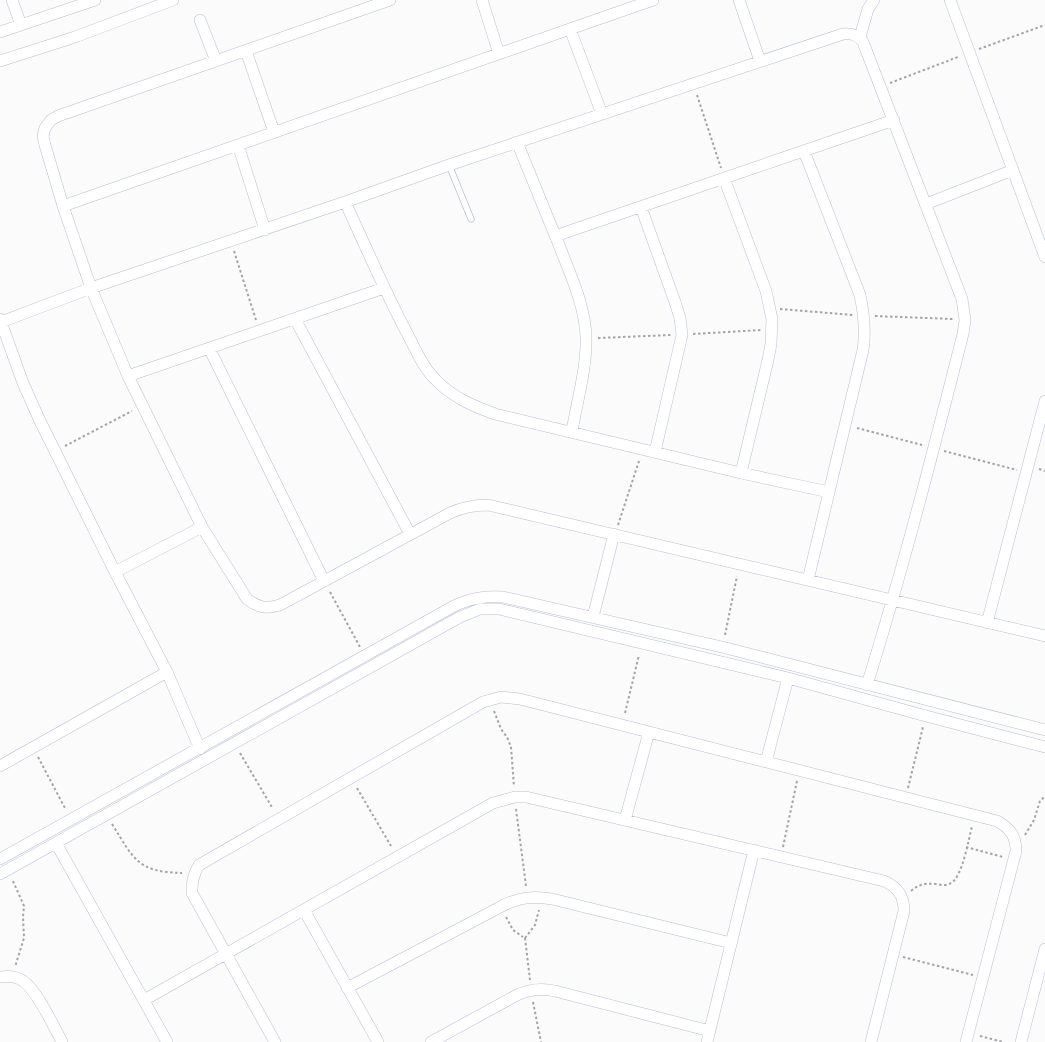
<svg xmlns="http://www.w3.org/2000/svg" width="1045" height="1042" viewBox="0 0 1045 1042" font-family="Literata,serif">
<style>
.lines{fill:none;stroke-linecap:round;stroke-linejoin:round}
.service-casing{stroke:#b8bed5;stroke-width:7}
.minor-casing{stroke:#b8bed5;stroke-width:12}
.path{stroke:#a3a4a7;stroke-width:2;stroke-dasharray:2.5 2.5;stroke-linecap:butt}
.service{stroke:#fff;stroke-width:5.5}
.minor{stroke:#fff;stroke-width:11}
</style>
<rect width="100%" height="100%" fill="#fbfbfb"/>
<g class="lines">
<defs>
<path id="service" d="M449,165l22,54"/>
<path id="minor" d="M12,0l9,25
M390,0l-332,116 -7,4 -6,8 -2,8 2,9 18,61 28,82 37,88 74,151 45,72c12,9 19,10 33,6l170,-92c13,-6 23,-8 38,-8l557,131
M482,0l17,54
M739,0l21,61
M950,0l95,257
M200,20l16,41
M570,29l32,85
M0,32l95,-32
M860,37l8,-28 6,-9
M246,51l28,81
M0,61l75,-24 98,-37
M517,142c14,34 28,69 42,103 11,29 26,60 27,92 1,31 -9,64 -14,94
M238,145l27,85
M804,151l56,144c4,19 6,36 3,55l-55,230
M724,178l42,113 6,28 -1,25 -3,16 -27,113
M345,202c21,45 40,90 63,133 8,15 15,33 28,45 16,17 37,26 59,34l246,59 88,19
M926,204l87,-34
M63,206l590,-206
M641,207l34,95 5,16 2,17 -27,117
M555,236l339,-116
M0,319l23,64 17,38 75,151 52,100 33,77
M295,319l115,215
M1,322l90,-34 254,-86 104,-37 394,-131c9,-1 15,1 20,8l99,257 3,21 -2,14c-30,118 -60,235 -96,351
M209,348l115,233
M128,376l256,-88
M115,572l87,-45
M593,617l21,-83
M987,623l58,-222
M766,762l22,-84
M0,766l167,-94
M625,820l24,-88
M56,843l111,199
M0,859l454,-253c17,-8 31,-10 49,-9l219,50 323,83
M0,874l460,-257 20,-8h19l289,69 138,38 119,31
M304,910l74,132
M0,977c8,-1 16,-1 23,4 14,9 31,46 39,61
M347,988l157,-83c17,-8 30,-9 48,-6l179,44
M144,1000l349,-197 22,-6h11l358,84c14,6 20,15 20,30l-33,131
M275,1042l-83,-149c0,-11 1,-18 7,-28l284,-163 18,-5 19,2 477,122c13,7 19,15 19,30l-50,191
M431,1042l86,-47c13,-6 24,-7 38,-4l155,40
M707,1042l47,-192
M1021,1042l24,-93"/>
</defs>
<use href="#service" class="service-casing"/>
<use href="#minor" class="minor-casing"/>
<path class="path" d="M979,49l66,-24
M890,83l68,-26
M697,95l24,73
M234,251l22,69
M780,309l73,6
M875,316l78,3
M693,334l68,-4
M598,338l73,-3
M857,428l65,17
M65,446l67,-35
M944,451l73,19
M1039,469l6,2
M618,525l21,-64
M330,592l30,55
M725,635l12,-59
M494,711l7,18 6,8 4,10 3,40
M625,713l14,-58
M240,753l33,56
M38,757l28,53
M357,788l34,58
M908,788l15,-61
M516,809l10,77
M112,824c22,35 25,48 70,49
M1025,835l9,-15 6,-19 5,-5
M783,847l14,-66
M966,847l37,10
M13,881l11,25 -1,11 1,21 -9,29
M911,891c8,-7 15,-8 25,-7 5,1 11,2 15,-1 11,-5 18,-45 21,-57
M506,917l7,13 10,7
M525,938l5,42
M525,938l10,-13 4,-15
M903,957l70,18
M533,1002l8,40
M980,1036l23,6"/>
<use href="#service" class="service"/>
<use href="#minor" class="minor"/>
</g>
</svg>
